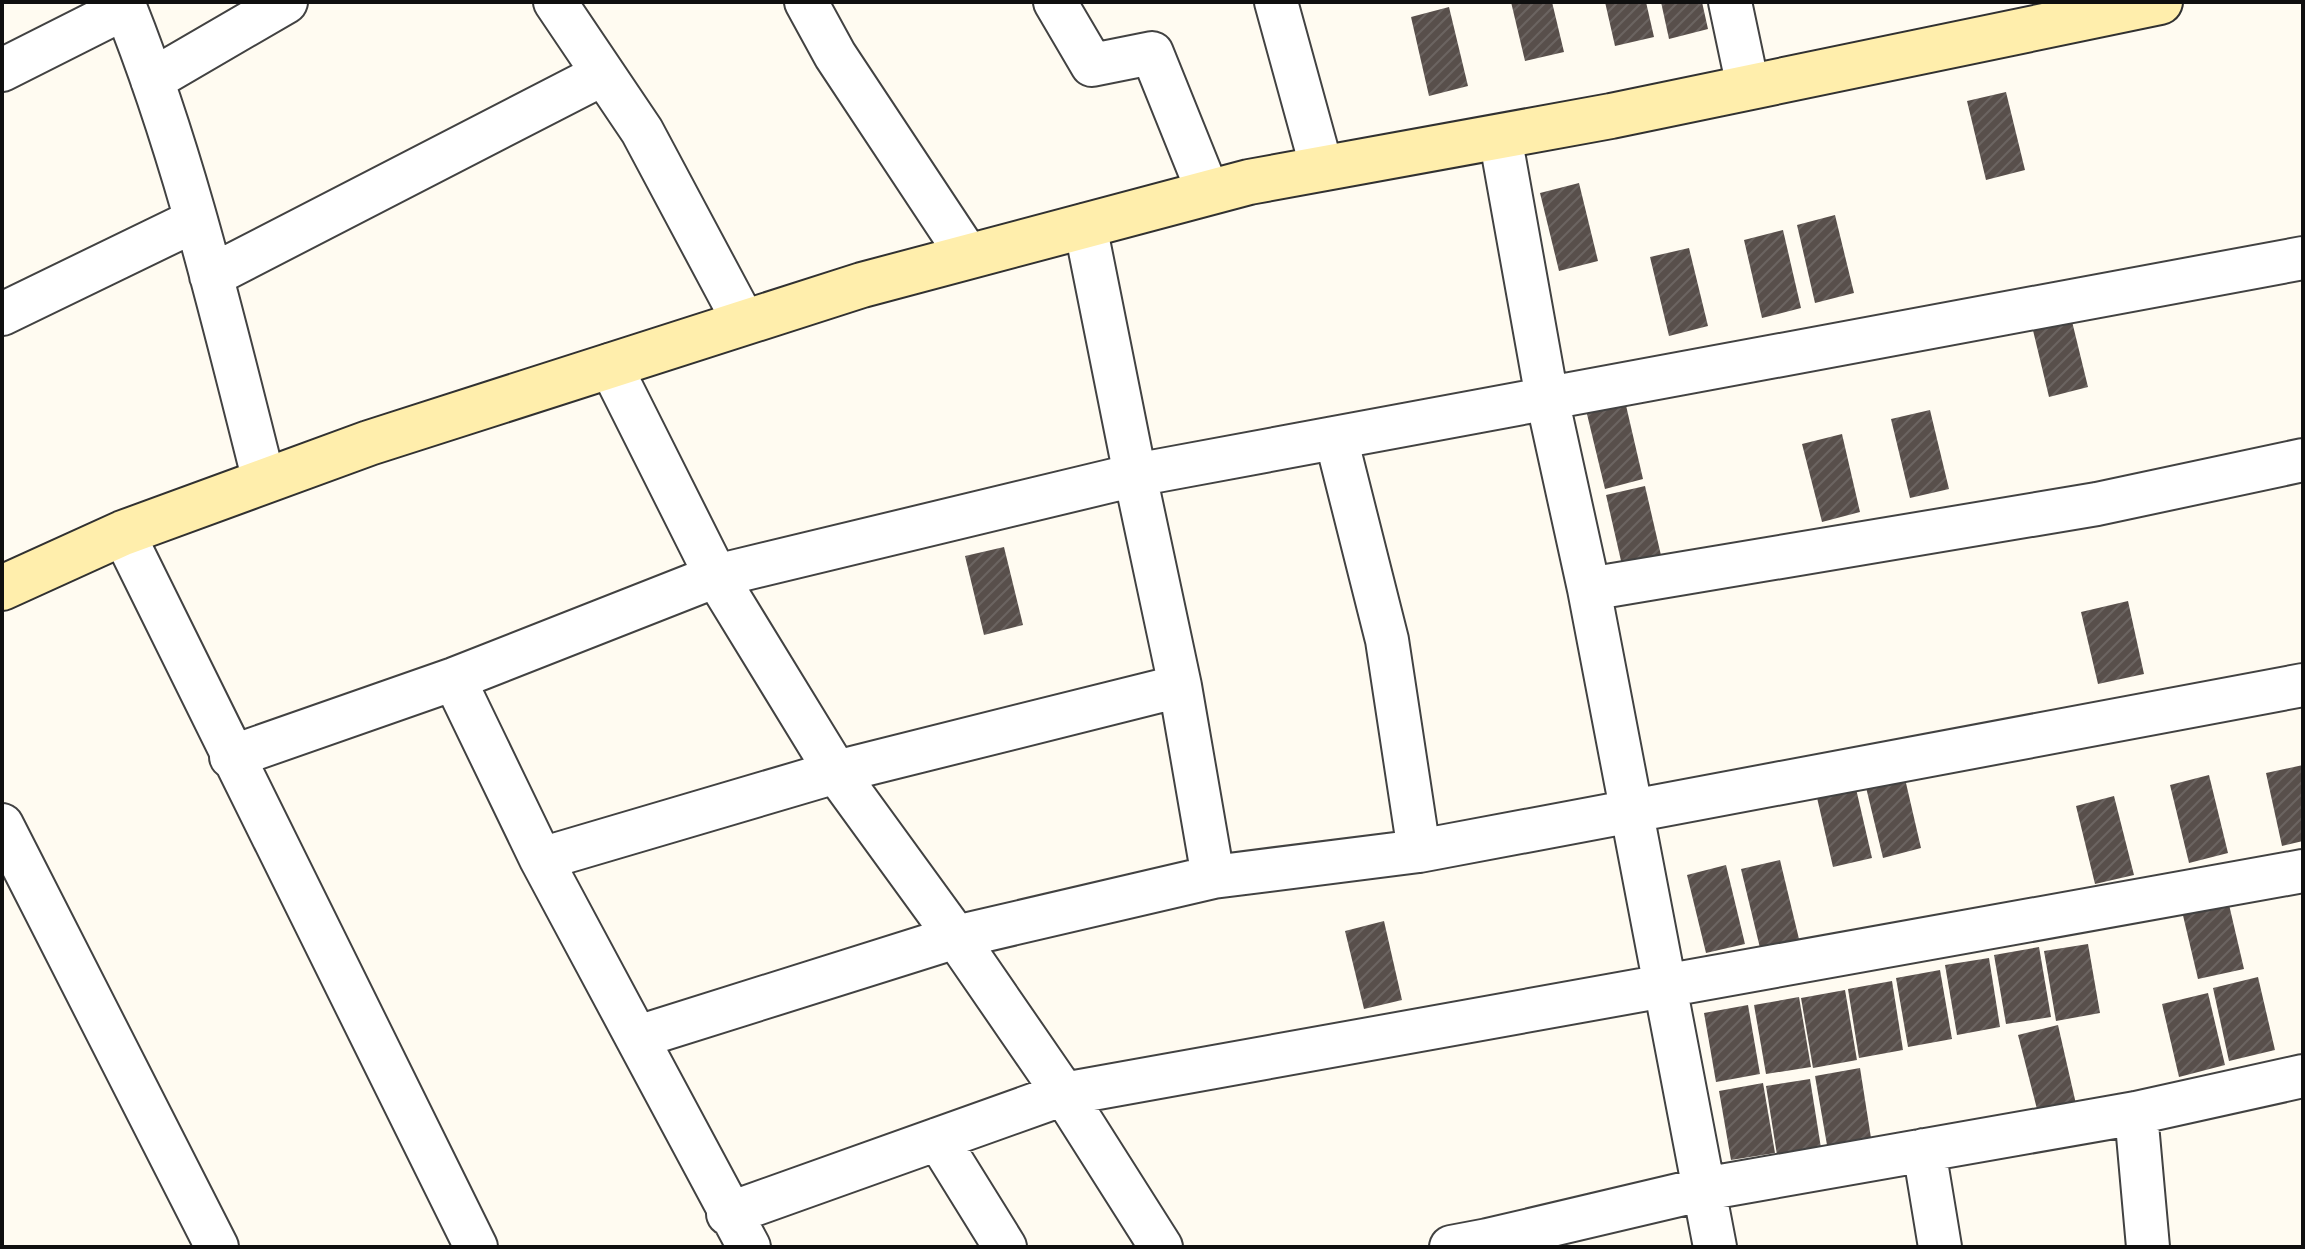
<svg xmlns="http://www.w3.org/2000/svg" width="2305" height="1249" viewBox="0 0 2305 1249" font-family="Bitter,serif">
<style>
.building{fill:url(#building-hatch)}
.lines{fill:none;stroke-linecap:round;stroke-linejoin:round}
.street-casing{stroke:#424242;stroke-width:46}
.secondary-casing{stroke:#313131;stroke-width:48}
.street{stroke:#fff;stroke-width:42}
.secondary{stroke:#ffeeac;stroke-width:44}
</style>
<defs>
<pattern id="building-hatch" width="6" height="6" patternUnits="userSpaceOnUse" patternTransform="scale(2)"><rect width="6" height="6" fill="#584f4b"/><path d="M-1 1l2-2M0 6l6-6M5 7l2-2" fill="none" stroke="#6b6461"/></pattern>
</defs>
<rect width="100%" height="100%" fill="#fffbf1"/>
<path class="building" d="M1511,2h41l12,50 -39,9z
M1605,2h41l8,35 -39,9z
M1661,2h41l6,27 -39,10z
M1449,7l19,79 -39,10 -18,-79z
M2006,92l19,78 -39,10 -19,-79z
M1579,183l19,78 -39,10 -19,-78z
M1835,215l19,78 -39,10 -18,-78z
M1783,230l18,78 -39,10 -18,-78z
M1689,248l19,78 -39,10 -19,-79z
M2069,309l19,78 -39,10 -19,-79z
M1625,401l18,78 -38,10 -19,-79z
M1930,410l19,79 -39,9 -19,-79z
M1842,434l18,78 -38,10 -20,-78z
M1645,486l18,78 -39,10 -18,-79z
M1004,547l19,78 -39,10 -19,-79z
M2128,601l16,73 -46,10 -17,-72z
M2303,765v76l-21,5 -16,-73z
M1903,770l18,78 -38,10 -19,-79z
M2209,775l19,78 -39,10 -19,-78z
M1854,780l18,78 -39,9 -18,-78z
M2114,796l20,79 -39,9 -19,-78z
M1780,860l19,79 -39,9 -19,-79z
M1726,865l19,79 -39,9 -19,-78z
M2227,896l17,73 -46,10 -17,-72z
M1384,921l18,79 -38,9 -19,-78z
M2088,944l12,69 -44,8 -12,-70z
M2039,947l12,70 -45,7 -12,-69z
M1989,958l11,69 -43,8 -12,-70z
M1940,970l12,69 -44,8 -12,-69z
M2258,977l17,73 -46,11 -16,-73z
M1892,981l11,69 -44,8 -11,-69z
M1845,990l12,70 -44,8 -12,-70z
M2208,993l17,72 -46,12 -17,-73z
M1799,997l12,70 -45,7 -12,-69z
M1748,1005l12,69 -44,8 -12,-69z
M2058,1025l18,79 -38,9 -20,-78z
M1860,1068l11,70 -44,7 -12,-69z
M1810,1079l11,69 -44,7 -11,-69z
M1763,1083l12,70 -44,7 -12,-69z"/>
<g class="lines">
<defs>
<path id="street" d="M123,2c62,154 100,318 141,479
M555,2l87,129 102,191
M806,2l29,53 133,201
M1055,2l37,63 60,-12 56,139
M1276,2l46,167
M1730,2l18,85
M2,70l123,-62
M152,80l134,-78
M1500,136l47,262 42,191 126,658
M211,276l392,-202
M2,314l192,-93
M610,365l106,211 120,196 120,165 108,157 97,153
M1336,438l51,202 32,211 884,-166
M123,533l353,714
M1589,589l508,-85 206,-44
M454,679l87,180 295,-87 344,-86 -45,-211 1168,-217
M1180,686l33,191
M231,757l223,-78 262,-103 419,-101 -50,-250
M2,825l215,422
M541,859l208,388
M638,1037l318,-100 257,-60 206,-26
M2136,1113l12,134
M938,1139l67,108
M1924,1150l16,97
M728,1214l336,-120 1239,-223
M1451,1247l37,-7
M1489,1247l-1,-7 216,-51 432,-76 167,-37"/>
<path id="secondary" d="M2,588l121,-55 246,-90 493,-158 387,-103 362,-66 549,-114"/>
</defs>
<use href="#street" class="street-casing"/>
<use href="#secondary" class="secondary-casing"/>
<use href="#street" class="street"/>
<use href="#secondary" class="secondary"/>
</g>
<rect width="2305" height="1249" fill="none" stroke="#0f0f0f" stroke-width="8"/>
</svg>
